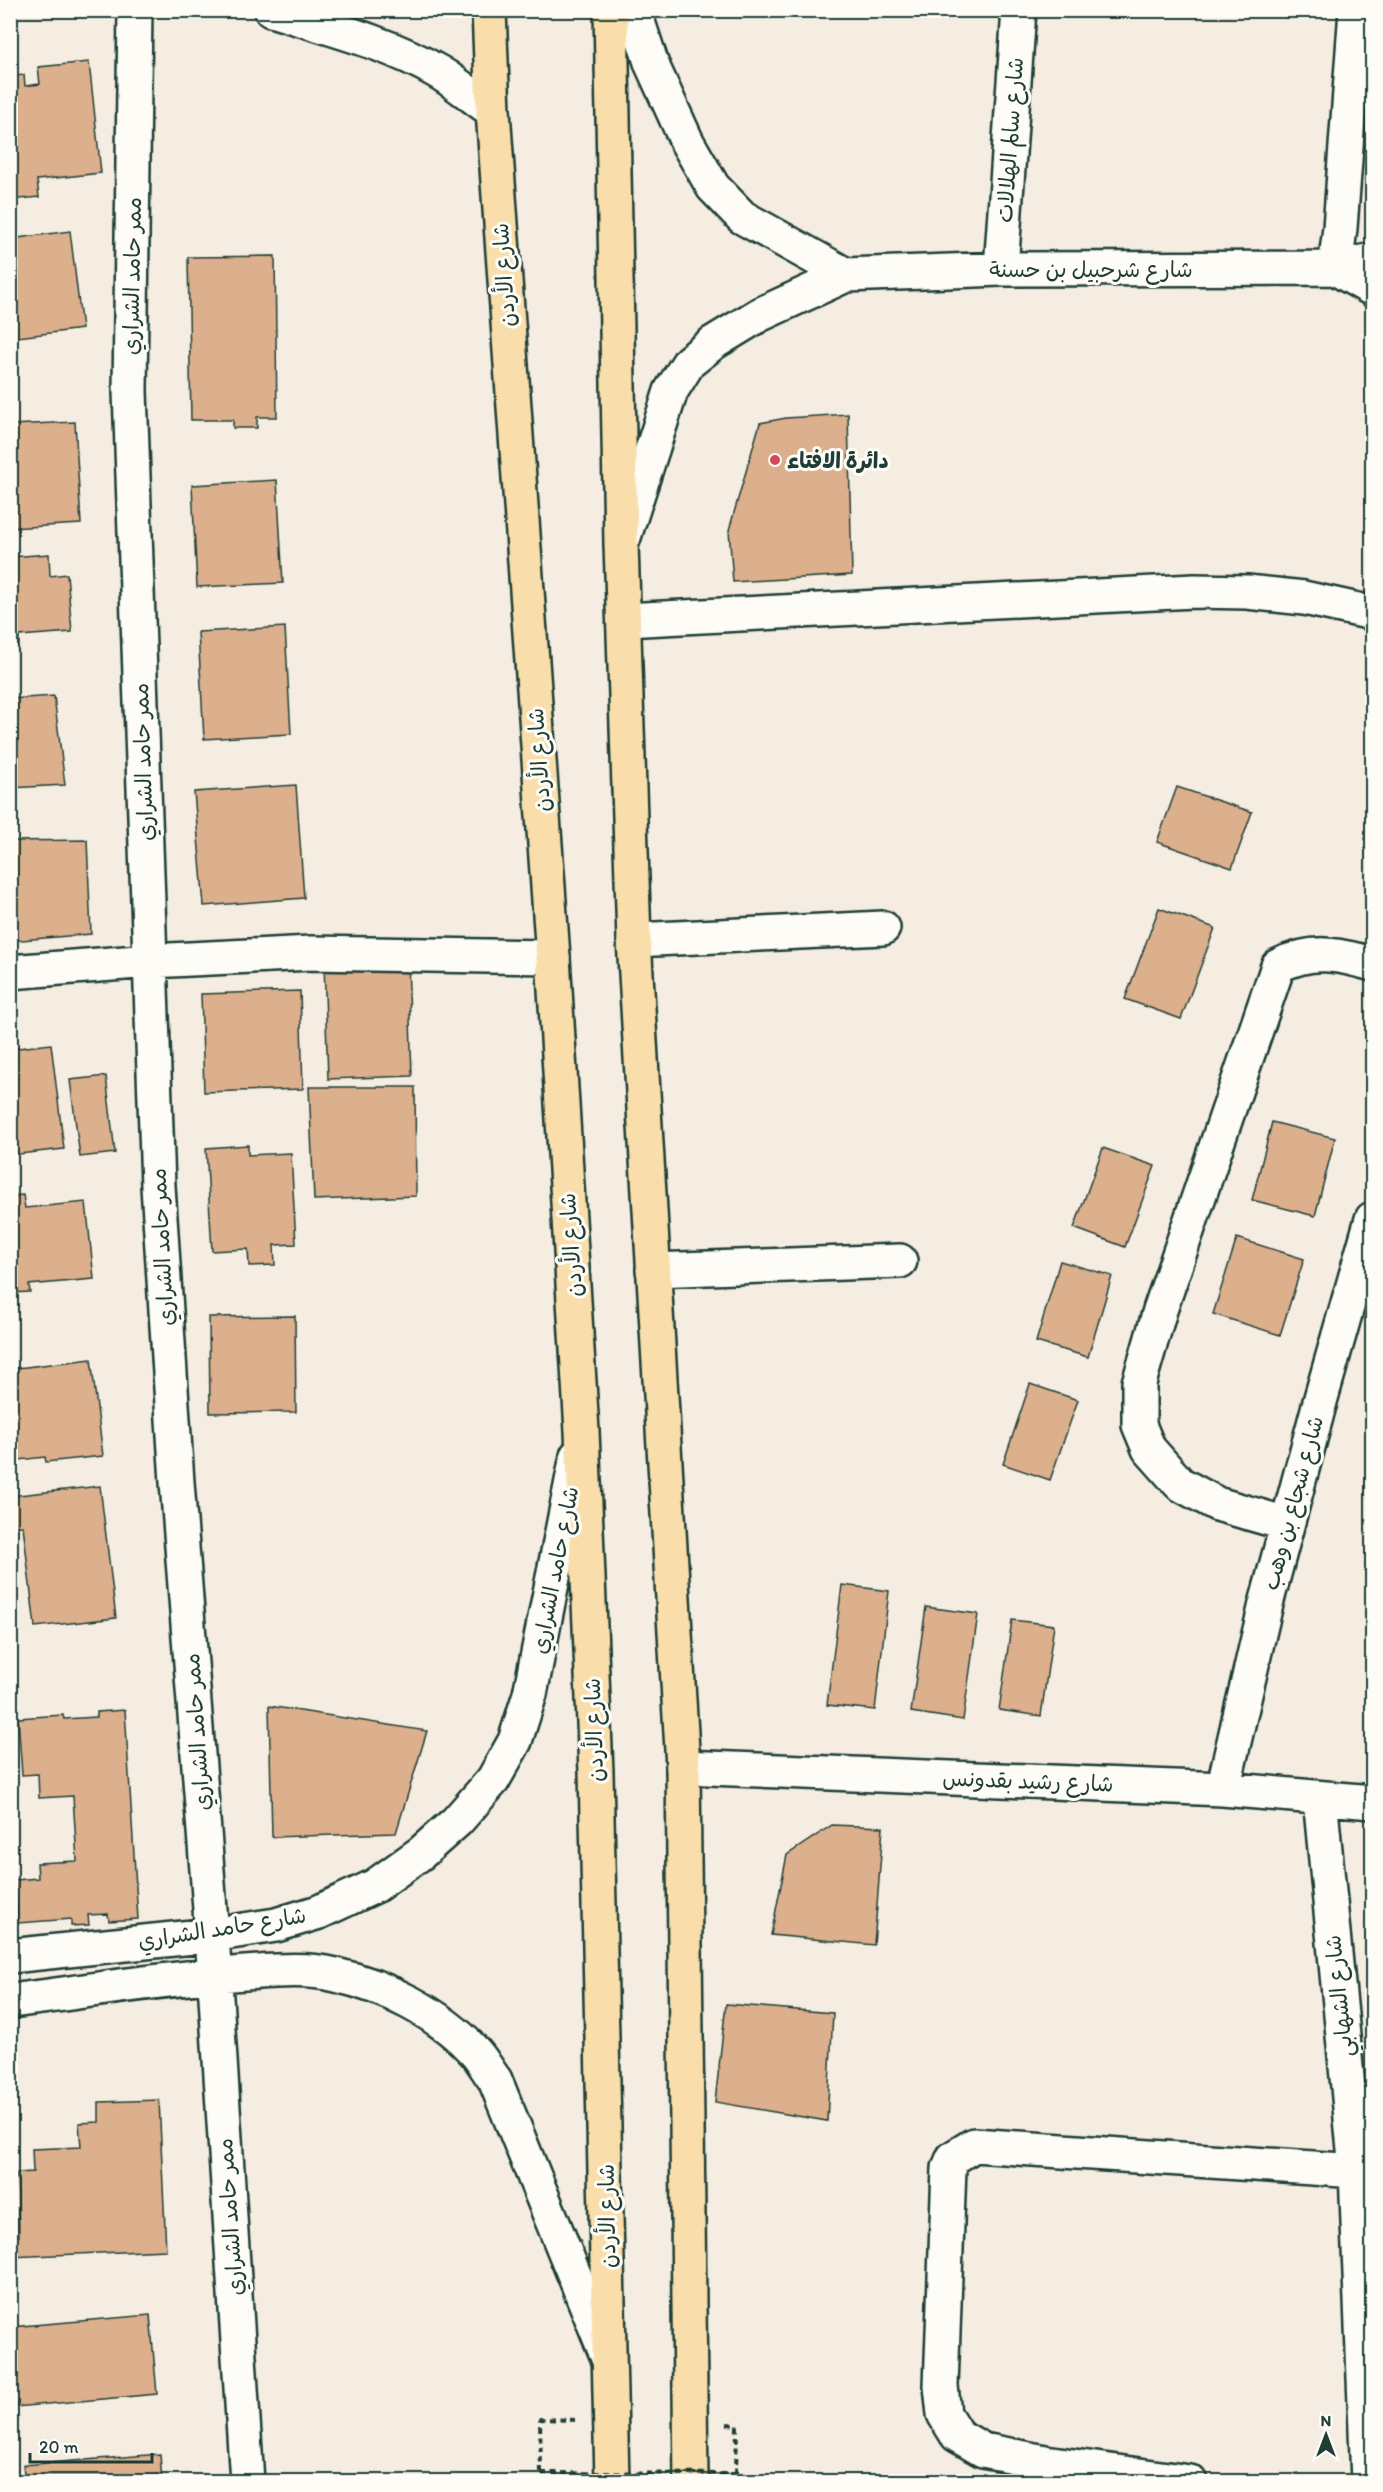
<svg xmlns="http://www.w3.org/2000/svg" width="1383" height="2492" viewBox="0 0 1383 2492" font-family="Itim,'Playpen Sans Arabic',sans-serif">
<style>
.building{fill:#dcaf8d;stroke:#1f3d34;stroke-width:1.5}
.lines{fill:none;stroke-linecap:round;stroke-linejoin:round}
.minor-casing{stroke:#1f3d34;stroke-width:38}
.highway-casing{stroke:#1f3d34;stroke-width:38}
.path{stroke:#1f3d34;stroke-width:4;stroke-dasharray:6 4.5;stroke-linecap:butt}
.minor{stroke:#fdfcf7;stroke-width:33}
.highway{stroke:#f9deab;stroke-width:33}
.path-bridge{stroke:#1f3d34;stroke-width:4;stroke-dasharray:6 4.5;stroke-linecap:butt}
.poi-dot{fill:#d1495b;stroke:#fdfcf7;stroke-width:2}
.labels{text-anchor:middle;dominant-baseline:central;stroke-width:6;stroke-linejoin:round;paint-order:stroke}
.street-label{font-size:22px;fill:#1f3d34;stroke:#fdfcf7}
.poi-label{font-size:22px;font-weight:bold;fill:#1f3d34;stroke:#fdfcf7;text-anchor:start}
</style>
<rect width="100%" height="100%" fill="#f6ede2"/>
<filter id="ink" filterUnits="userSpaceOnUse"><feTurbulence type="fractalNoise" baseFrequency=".0167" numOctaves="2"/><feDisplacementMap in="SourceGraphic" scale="12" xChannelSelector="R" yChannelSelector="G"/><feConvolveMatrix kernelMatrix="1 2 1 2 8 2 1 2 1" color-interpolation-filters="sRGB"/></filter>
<g filter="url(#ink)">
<path class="building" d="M89,62l12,111 -64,7 2,17 -29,3v-124l14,-1 1,11 15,-2 -2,-17z
M70,231l12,98 -72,9v-99z
M275,256l2,161h-20v11h-24v-8h-42l-3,-163z
M848,414l4,161 -119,7 -4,-52 31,-107 26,-5z
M75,422l6,102 -71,4v-103z
M277,480l6,103 -86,4 -5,-102z
M49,554l1,22 17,-2 5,58 -53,4v9l-9,1v-89z
M285,627l6,107 -87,5 -6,-107z
M54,696l11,89 -55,3v-89z
M296,785l8,113 -100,8 -10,-114z
M1177,787l75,25 -20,56 -75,-26z
M87,840l4,94 -81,7v-100z
M1159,908l56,20 -34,91 -56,-20z
M408,962l4,114 -84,3 -4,-115z
M300,991l3,98 -99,3 -3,-98z
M51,1044l13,105 -54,6v-106z
M106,1076l9,77 -35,4 -10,-77z
M309,1087h106l1,109 -102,4z
M1272,1122l63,16 -20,78 -63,-16z
M248,1145v10l43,-2 5,91 -22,1 1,20 -26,1 -1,-17 -36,2 -6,-103z
M1103,1148l52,18 -30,81 -51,-19z
M23,1195l2,13 61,-6 8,77 -65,6 1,7 -20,1v-97z
M1237,1238l67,21 -24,76 -67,-21z
M1060,1261l52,15 -24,81 -52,-15z
M295,1316l1,96 -86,1 -1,-96z
M91,1359l12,97 -57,6 -1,-5 -35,4v-92z
M1030,1384l48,16 -28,80 -47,-16z
M100,1486l16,132 -81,9 -12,-101 -13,1v-31z
M842,1585l47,6 -14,119 -48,-5z
M926,1607l52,7 -15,106 -52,-8z
M1012,1620l42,5 -13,91 -42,-6z
M269,1706l158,25 -31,102 -124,4z
M125,1710l13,209 -29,2 -1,-7 -20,1 1,10 -18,1v-7l-53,4 -3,-43 23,-2 -1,-15 40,-2 -4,-65 -34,2 -1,-24 -16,1 -4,-57 45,-3 1,4 33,-2v-5z
M832,1825l51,2 -9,118 -103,-10 16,-80z
M726,2004l107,9 -6,108 -112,-19z
M159,2100l7,150 -156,7v-21h9l-2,-63 16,-1 -1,-23 49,-2 -2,-24 20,-1v-20z
M150,2315l7,79 -142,13 -5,-80z
M160,2454l2,28h-137l-2,-17z"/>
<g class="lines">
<defs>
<path id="minor" d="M135,10l-5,381 28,795 19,296 35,453 35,547
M271,10c55,17 119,33 169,63 18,11 35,26 53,38
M634,10l18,55 35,77 26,45 29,30 104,58
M1335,268l5,-40 16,-218
M1335,268l37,21
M1001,269l18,-259
M623,540l48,-149 18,-29 24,-19 46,-28 87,-40 155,-6 334,-1 37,-8
M624,620l570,-29 53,1 57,6 68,15
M634,940l249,-12
M10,972l140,-11 161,-8 242,4
M653,1270l247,-9
M1287,1524l-70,-20 -37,-20 -31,-35 -10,-24v-42l21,-73 118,-344c34,-17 59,-12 94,-2
M683,1767l540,22 149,13
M1223,1789l43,-185 55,-206 51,-179
M1320,1798l36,372 12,312
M10,1956l202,-21 64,-10 43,-13 56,-26 46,-33 36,-32 36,-41 22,-39 15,-47 47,-238
M10,2001c78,-10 157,-23 235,-28 30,-2 61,-5 91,2 49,11 103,38 138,76 8,8 14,20 21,29l113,278
M1190,2482l-145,-20 -62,-12 -26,-15 -13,-21 -3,-28 8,-218 4,-10 21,-13 398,27"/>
<path id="highway" d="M489,10l4,101 60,846 29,474 14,341 16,710
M611,10l10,534 13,396 49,827 8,715"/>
</defs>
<use href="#minor" class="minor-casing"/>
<use href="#highway" class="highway-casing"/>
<path class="path" d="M727,2424l10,1 -1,49
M541,2473l-1,-54 35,1"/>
<use href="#minor" class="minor"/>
<use href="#highway" class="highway"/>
<path class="path-bridge" d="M541,2473l195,1"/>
</g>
</g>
<circle class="poi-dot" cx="775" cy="460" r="6"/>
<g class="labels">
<g class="street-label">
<text transform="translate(1010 140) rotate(-86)">شارع سالم الهلالات</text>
<text x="1091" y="269">شارع شرحبيل بن حسنة</text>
<text transform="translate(504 275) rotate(-94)">شارع الأردن</text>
<text transform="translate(132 276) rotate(-89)">ممر حامد الشراري</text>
<text transform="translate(539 760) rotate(-94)">شارع الأردن</text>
<text transform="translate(143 762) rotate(-92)">ممر حامد الشراري</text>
<text transform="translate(571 1245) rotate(-94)">شارع الأردن</text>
<text transform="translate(162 1247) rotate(-93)">ممر حامد الشراري</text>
<text transform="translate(1293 1503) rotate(-75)">شارع شجاع بن وهب</text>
<text transform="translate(555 1570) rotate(-79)">شارع حامد الشراري</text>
<text transform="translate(594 1730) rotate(-92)">شارع الأردن</text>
<text transform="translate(197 1732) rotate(-94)">ممر حامد الشراري</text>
<text transform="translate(1028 1781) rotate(2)">شارع رشيد بقدونس</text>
<text transform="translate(222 1928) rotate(-9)">شارع حامد الشراري</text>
<text transform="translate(1339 1996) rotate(-96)">شارع الشهابي</text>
<text transform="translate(607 2216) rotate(-91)">شارع الأردن</text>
<text transform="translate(230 2217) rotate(-94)">ممر حامد الشراري</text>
</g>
<g class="poi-label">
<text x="787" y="460">دائرة الافتاء</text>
</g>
</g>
<rect width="1383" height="2492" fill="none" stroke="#fdfcf7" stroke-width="36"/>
<rect x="18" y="18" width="1347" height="2456" fill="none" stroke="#1f3d34" stroke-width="2" filter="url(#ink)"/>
<g transform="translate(1326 2435)" stroke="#fdfcf7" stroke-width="4.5" paint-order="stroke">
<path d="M0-4.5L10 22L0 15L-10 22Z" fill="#1f3d34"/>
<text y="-9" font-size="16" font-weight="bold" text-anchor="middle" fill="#1f3d34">N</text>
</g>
<path d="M30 2453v9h122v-9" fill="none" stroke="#1f3d34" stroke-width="3"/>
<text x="39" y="2453" font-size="18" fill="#1f3d34" stroke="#fdfcf7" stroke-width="4.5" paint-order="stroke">20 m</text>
</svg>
